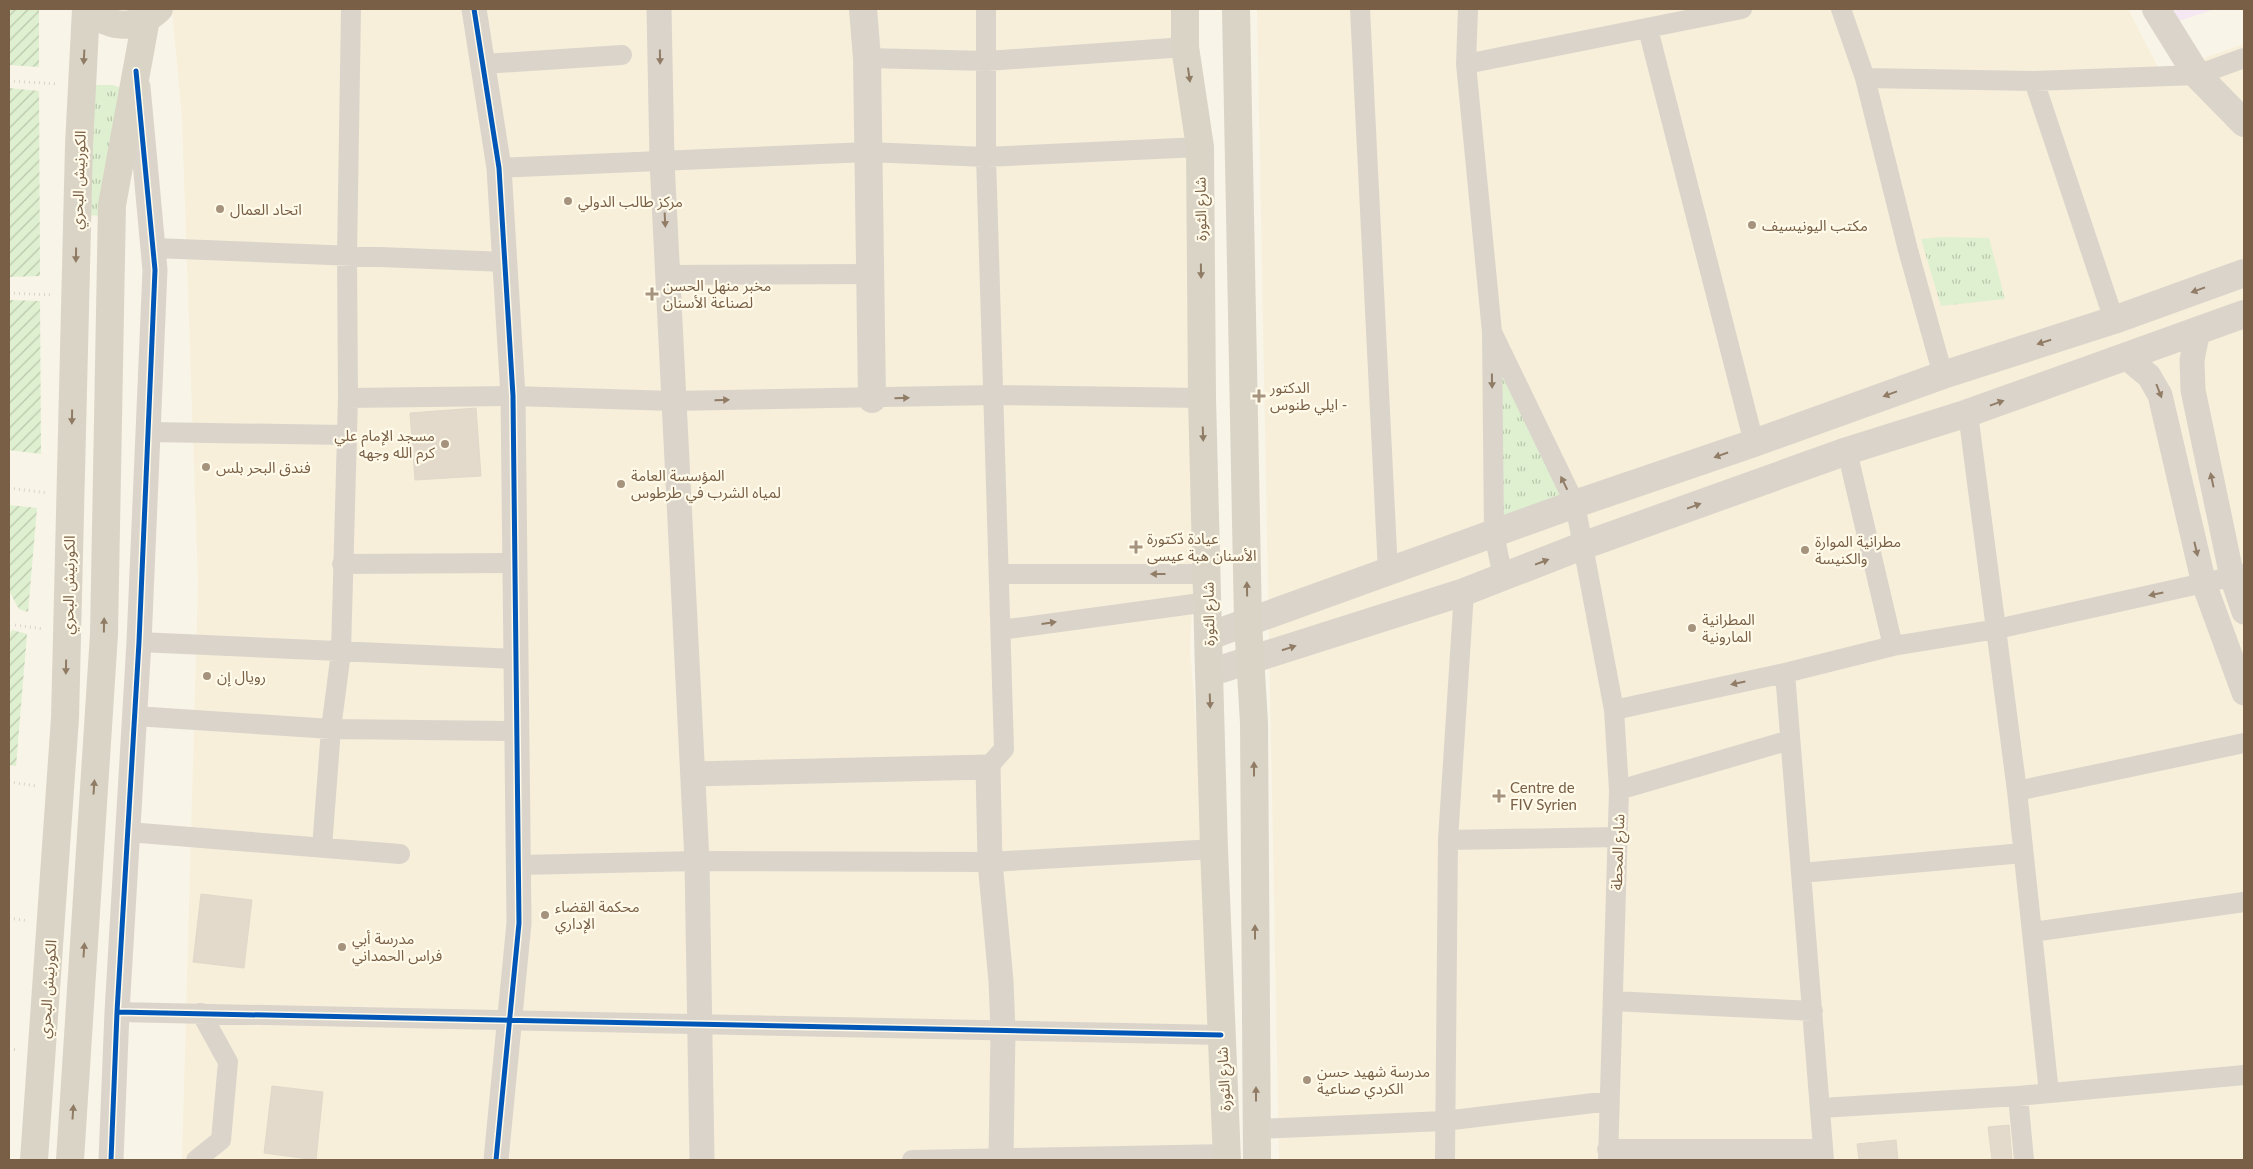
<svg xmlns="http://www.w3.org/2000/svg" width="2253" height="1169" viewBox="0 0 2253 1169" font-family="Lato,'Noto Sans Arabic',sans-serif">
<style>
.residential{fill:#f7efd9}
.education{fill:#f6e8f2}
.grass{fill:url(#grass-tufts)}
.garden{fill:url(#garden-furrows)}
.building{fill:#e3dacc;stroke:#e1d8c9}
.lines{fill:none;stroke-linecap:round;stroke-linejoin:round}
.path{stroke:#dad4cb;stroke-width:3;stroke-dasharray:1 4;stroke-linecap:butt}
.minor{stroke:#dbd4cb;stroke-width:20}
.tertiary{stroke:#dbd4cb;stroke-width:25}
.secondary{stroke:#dbd4cb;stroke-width:28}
.primary{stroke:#dad4c6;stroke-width:28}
.cycleway-casing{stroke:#fffae9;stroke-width:8}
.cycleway{stroke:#0057b8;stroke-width:5}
.oneway{fill:#907c65}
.oneway2{fill:#917c66}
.poi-dot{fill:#a5937e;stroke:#fffae9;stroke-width:2}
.labels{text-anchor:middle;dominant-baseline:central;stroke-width:4.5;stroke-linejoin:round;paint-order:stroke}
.street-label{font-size:15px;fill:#785f45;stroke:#fffae9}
.poi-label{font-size:15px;fill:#785f45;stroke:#fffae9;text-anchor:start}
</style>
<defs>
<pattern id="grass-tufts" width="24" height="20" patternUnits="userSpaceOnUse" patternTransform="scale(1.25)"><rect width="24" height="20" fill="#dff0d0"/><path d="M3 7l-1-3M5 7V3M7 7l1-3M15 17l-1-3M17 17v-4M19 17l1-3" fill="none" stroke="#bac6ab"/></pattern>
<pattern id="garden-furrows" width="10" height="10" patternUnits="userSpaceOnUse" patternTransform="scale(1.25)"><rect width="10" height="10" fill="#dff0d0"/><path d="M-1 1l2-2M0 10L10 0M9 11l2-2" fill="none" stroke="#bac6ab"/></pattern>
</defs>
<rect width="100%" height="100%" fill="#f8f4e7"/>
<path class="residential" d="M172,9h1013l17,389 -12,251 31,386 6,125h-1045l16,-578 -16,-464z
M1257,9h871l33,64 83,-29v1116h-965z"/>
<path class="education" d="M2170,9h45l-39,13z"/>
<path class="grass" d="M94,85h19l20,8 -21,124 -35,-3z
M1942,237l47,1 16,61 -64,7 -20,-67z
M1499,358l65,135 -63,24z"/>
<path class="garden" d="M9,9h30v58l-30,-2z
M9,88l30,3 1,185 -31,1z
M9,300l31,1 1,153 -32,-4z
M9,505l28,3 -9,104 -9,-3 -10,-18z
M12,630l15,4 -11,132 -7,-1v-130z"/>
<path class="building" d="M476,408l5,68 -66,4 -5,-67z
M201,894l51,6 -8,68 -51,-6z
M272,1086l51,6 -7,68 -52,-7z
M2009,1125l3,35h-20l-4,-33z
M1896,1140l2,20h-39l-2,-16z"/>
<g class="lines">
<path class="path" d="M9,81l50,3
M9,293l44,2
M9,488l39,5
M15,625l29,4
M9,782l28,4
M9,918l19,3
M9,1049l10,1"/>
<path class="minor" d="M986,9v148l18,592 -16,18
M1360,9l28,563
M1468,9l-2,55 26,268 2,202 9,43
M1841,9l24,69 43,172 35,125
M1648,29l106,414
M867,58l120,3 198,-14
M484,64l138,-9
M1466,64l276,-55
M1865,78l169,3 163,-6 47,-17
M2034,81l80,239
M499,168l369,-16 118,5 214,-10
M154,248l352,14
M667,275l204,-1
M1492,332l83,172 39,206 5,80 -11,370
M348,398l165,-2 160,5 320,-6 209,3
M1968,413l49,378 32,302
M148,432l199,3
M1847,451l46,195
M342,564l173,-1
M999,574h208
M1001,630l207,-28
M139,642l377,17
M1785,673l39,487
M1614,710l171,-37 108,-27 104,-17 247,-55
M135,716l196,13 186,2
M1619,790l171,-50
M2017,791l227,-48
M128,832l272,22
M1448,840l170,-3
M322,848l9,-119 10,-77 7,-254 -1,-142 4,-247
M520,865l177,-4 293,1 224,-13
M1801,873l222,-20
M2032,932l212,-30
M1613,1001l200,10
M117,1012l1104,23
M2018,1096l6,64
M1821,1108l197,-12 226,-21
M1256,1129l188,-8 166,-20
M1607,1149h216
M196,1160l25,-20 7,-78 -27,-49
M912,1160l315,-6
M1445,1160l3,-320 16,-248"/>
<path class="tertiary" d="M474,9l25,159 14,228 6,527 -23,237
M659,9l3,152 35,700 5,299
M2198,330l-6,30 1,30 39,187 12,35
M2126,357l23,19 11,19 44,189 40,109
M693,774l295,-7 2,95 11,119 2,50 -2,129
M111,1160l6,-148 22,-370 16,-372 -17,-183"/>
<path class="secondary" d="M863,9l4,49 5,341
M2156,9l41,66 47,48
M1209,636l366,-132 179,-61 189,-68 171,-55 130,-47
M1209,673l255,-81 118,-46 265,-95 121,-38 276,-99"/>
<path class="primary" d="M87,9c24,20 48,22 72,0
M1185,9v38l15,100 2,251 7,275 5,176 13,311
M1236,9l12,614 6,100 3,437
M34,1160l31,-442 14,-573 7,-136
M70,1160l34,-526 8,-429 34,-186"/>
<defs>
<path id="cycleway" d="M474,9l25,159 14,228 6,527 -23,237
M117,1012l1104,23
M111,1160l6,-148 22,-370 16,-372 -19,-199"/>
</defs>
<use href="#cycleway" class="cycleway-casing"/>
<use href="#cycleway" class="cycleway"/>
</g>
<defs><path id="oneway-solid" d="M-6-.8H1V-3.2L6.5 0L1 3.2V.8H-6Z" transform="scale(1.25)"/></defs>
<g class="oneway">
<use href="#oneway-solid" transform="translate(84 57) rotate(93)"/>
<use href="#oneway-solid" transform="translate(1189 75) rotate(82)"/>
<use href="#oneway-solid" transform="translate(76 255) rotate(91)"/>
<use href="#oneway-solid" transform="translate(1201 271) rotate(89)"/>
<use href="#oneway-solid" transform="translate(72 417) rotate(91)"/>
<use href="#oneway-solid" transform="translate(1203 434) rotate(88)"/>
<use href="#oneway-solid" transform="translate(1247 589) rotate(-91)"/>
<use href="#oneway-solid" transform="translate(104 625) rotate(-89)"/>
<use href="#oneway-solid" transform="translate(66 667) rotate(91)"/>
<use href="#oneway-solid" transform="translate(1210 701) rotate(88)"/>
<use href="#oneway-solid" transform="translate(1254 769) rotate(-90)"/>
<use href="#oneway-solid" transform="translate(94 787) rotate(-86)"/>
<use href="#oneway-solid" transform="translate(1255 932) rotate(-90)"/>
<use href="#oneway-solid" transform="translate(84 950) rotate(-86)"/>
<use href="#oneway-solid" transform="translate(1256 1094) rotate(-90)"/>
<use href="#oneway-solid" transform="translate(73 1112) rotate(-86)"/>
</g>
<g class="oneway2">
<use href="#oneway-solid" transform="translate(660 57) rotate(89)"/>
<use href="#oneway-solid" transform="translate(665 220) rotate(87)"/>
<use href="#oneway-solid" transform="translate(2198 290) rotate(160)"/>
<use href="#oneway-solid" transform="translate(2044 342) rotate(162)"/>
<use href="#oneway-solid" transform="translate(1492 381) rotate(89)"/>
<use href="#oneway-solid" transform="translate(2159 391) rotate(69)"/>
<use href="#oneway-solid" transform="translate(1890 394) rotate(160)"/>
<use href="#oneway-solid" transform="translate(902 398) rotate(-2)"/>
<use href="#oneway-solid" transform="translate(722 400) rotate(-1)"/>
<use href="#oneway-solid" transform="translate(1997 403) rotate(-20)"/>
<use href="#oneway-solid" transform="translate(1721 455) rotate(161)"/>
<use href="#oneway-solid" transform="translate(2212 480) rotate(-102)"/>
<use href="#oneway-solid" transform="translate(1564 483) rotate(-116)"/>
<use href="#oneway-solid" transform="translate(1694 506) rotate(-20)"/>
<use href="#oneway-solid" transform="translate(2196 549) rotate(77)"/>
<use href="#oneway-solid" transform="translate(1542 562) rotate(-21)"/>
<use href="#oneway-solid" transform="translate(1158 574) rotate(180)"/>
<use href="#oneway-solid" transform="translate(2156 594) rotate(168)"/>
<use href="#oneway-solid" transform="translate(1049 623) rotate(-8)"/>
<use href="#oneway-solid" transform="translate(1289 648) rotate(-18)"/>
<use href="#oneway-solid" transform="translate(1738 683) rotate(168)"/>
</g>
<g class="poi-dot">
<circle cx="568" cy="201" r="5"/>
<circle cx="220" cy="209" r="5"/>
<circle cx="1752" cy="225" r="5"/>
<path d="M649.5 286.5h5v5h5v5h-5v5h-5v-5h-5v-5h5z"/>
<path d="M1256.5 388.5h5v5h5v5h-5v5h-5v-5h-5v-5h5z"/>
<circle cx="445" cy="444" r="5"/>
<circle cx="206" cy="467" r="5"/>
<circle cx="621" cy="484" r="5"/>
<path d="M1133.5 539.5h5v5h5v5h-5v5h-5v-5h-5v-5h5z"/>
<circle cx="1805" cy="550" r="5"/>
<circle cx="1692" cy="628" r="5"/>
<circle cx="207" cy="676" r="5"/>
<path d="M1496.5 788.5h5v5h5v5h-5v5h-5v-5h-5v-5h5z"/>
<circle cx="545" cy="915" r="5"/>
<circle cx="342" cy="947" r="5"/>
<circle cx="1307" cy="1080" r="5"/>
</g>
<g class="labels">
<g class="street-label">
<text transform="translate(78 180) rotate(-88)">الكورنيش البحري</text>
<text transform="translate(1200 209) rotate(-91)">شارع الثورة</text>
<text transform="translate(68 585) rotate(-89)">الكورنيش البحري</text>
<text transform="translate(1208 614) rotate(-91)">شارع الثورة</text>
<text transform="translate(1617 852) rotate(-88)">شارع المحطة</text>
<text transform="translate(47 989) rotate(-86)">الكورنيش البحري</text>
<text transform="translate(1223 1079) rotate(-93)">شارع الثورة</text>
</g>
<g class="poi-label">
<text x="578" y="201">مركز طالب الدولي</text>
<text x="230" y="209">اتحاد العمال</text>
<text x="1762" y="225">مكتب اليونيسيف</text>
<text x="663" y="285">مخبر منهل الحسن<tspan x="663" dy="17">لصناعة الأسنان</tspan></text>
<text x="1270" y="387">الدكتور<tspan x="1270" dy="17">ايلي طنوس -</tspan></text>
<text x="435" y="435" text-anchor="end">مسجد الإمام علي<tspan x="435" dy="17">كرم الله وجهه</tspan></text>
<text x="216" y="467">فندق البحر بلس</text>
<text x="631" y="475">المؤسسة العامة<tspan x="631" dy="17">لمياه الشرب في طرطوس</tspan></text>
<text x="1147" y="538">عيادة دّكتورة<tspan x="1147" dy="17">الأسنان هبة عيسى</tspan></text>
<text x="1815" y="541">مطرانية الموارة<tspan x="1815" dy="17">والكنيسة</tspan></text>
<text x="1702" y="619">المطرانية<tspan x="1702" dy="17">المارونية</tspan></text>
<text x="217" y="676">رويال إن</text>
<text x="1510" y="787">Centre de<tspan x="1510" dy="17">FIV Syrien</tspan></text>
<text x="555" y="906">محكمة القضاء<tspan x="555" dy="17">الإداري</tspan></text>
<text x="352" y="938">مدرسة أبي<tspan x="352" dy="17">فراس الحمداني</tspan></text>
<text x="1317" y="1071">مدرسة شهيد حسن<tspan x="1317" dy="17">الكردي صناعية</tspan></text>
</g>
</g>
<rect width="2253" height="1169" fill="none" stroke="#785f45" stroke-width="20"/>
</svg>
